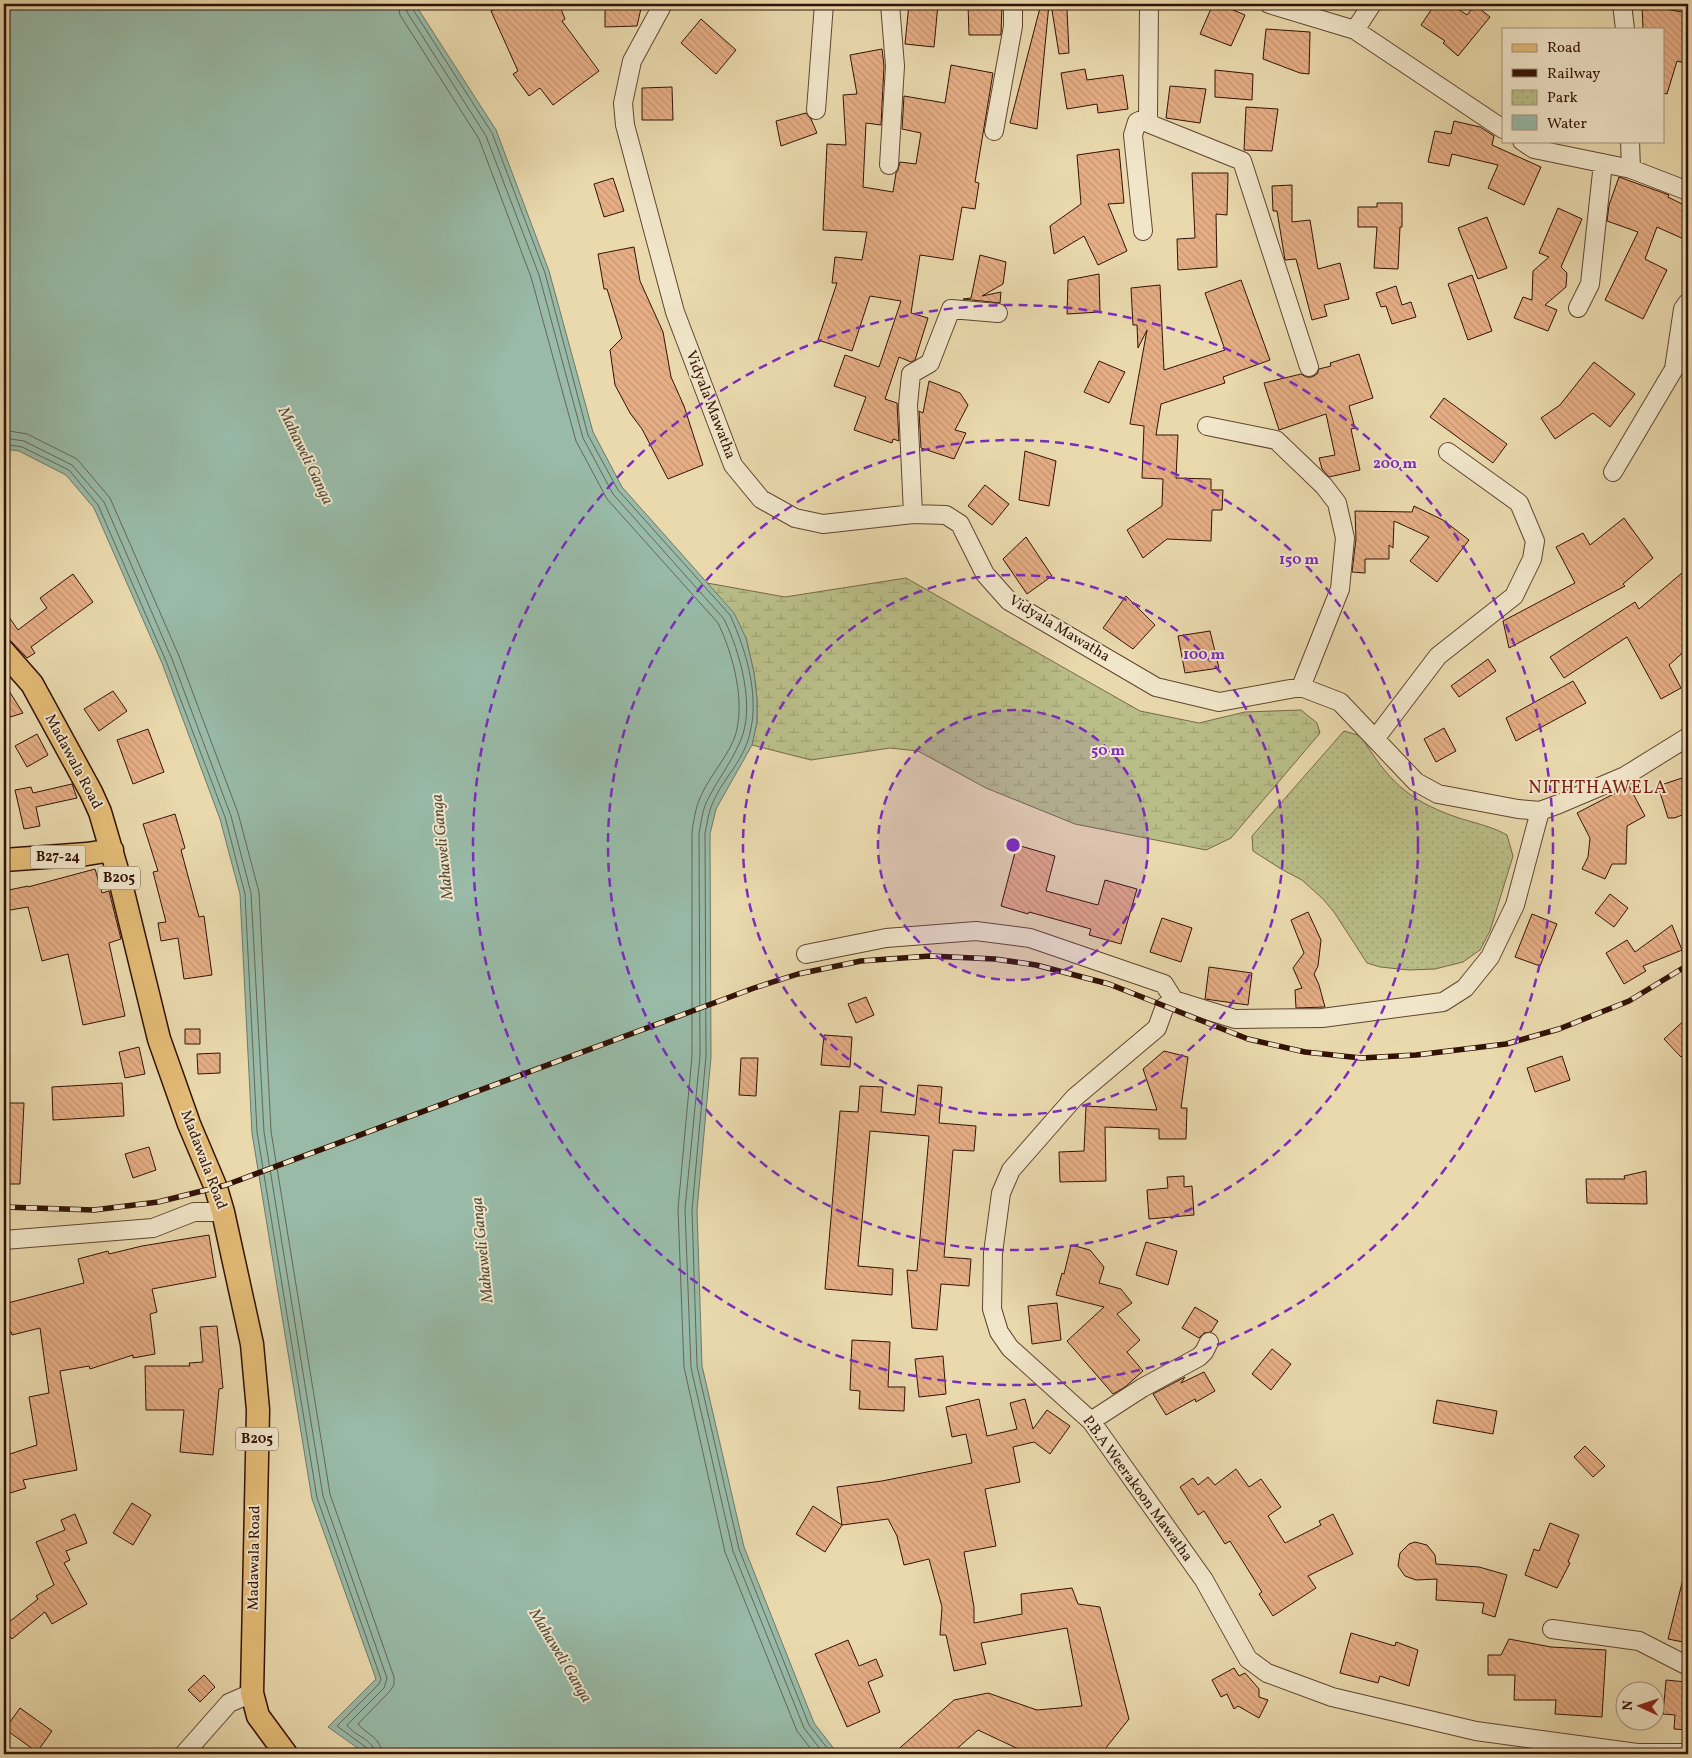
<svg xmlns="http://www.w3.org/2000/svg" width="1692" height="1758" viewBox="0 0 1692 1758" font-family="Vollkorn,serif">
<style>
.wetland{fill:url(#wetland-marsh);stroke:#766847}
.park{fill:url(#park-dots);stroke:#766847}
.water{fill:#98baa7;stroke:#707767}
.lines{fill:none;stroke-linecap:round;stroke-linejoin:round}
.shore{stroke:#666656;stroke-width:1}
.building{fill:url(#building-back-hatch);stroke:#331206}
.minor-casing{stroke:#604430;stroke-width:20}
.major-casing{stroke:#331206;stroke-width:25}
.minor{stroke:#f1e6ca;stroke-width:18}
.major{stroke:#e4bc76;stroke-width:22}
.rail-casing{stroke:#331206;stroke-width:5.5}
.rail{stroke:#f1e6ca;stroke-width:4;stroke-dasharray:11;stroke-linecap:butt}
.ring{fill:none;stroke:#7b2cbf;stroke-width:2.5;stroke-dasharray:9 6}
.labels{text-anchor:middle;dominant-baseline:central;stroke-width:4;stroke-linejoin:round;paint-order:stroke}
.shield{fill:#f1e6ca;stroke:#6c5241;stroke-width:1}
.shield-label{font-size:14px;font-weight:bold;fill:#331206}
.street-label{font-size:15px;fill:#331206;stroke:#f1e6ca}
.water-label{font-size:16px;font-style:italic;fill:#564d3e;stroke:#f1e6ca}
.quarter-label{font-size:18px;letter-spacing:1px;fill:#7a1f14;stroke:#f1e6ca}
.centre{fill:#7b2cbf;stroke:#f1e6ca;stroke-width:2.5}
.ring-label{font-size:15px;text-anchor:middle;font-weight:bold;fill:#7b2cbf;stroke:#f1e6ca;stroke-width:4;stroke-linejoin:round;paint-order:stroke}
</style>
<defs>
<pattern id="wetland-marsh" width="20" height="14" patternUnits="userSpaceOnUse" patternTransform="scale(1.25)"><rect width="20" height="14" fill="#b9be88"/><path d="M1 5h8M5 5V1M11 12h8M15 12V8" fill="none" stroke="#a0a274"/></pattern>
<pattern id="park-dots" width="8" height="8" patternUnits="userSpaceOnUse" patternTransform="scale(1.25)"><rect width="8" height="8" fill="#b9be88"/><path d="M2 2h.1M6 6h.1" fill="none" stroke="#a0a274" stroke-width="1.8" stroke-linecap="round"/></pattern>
<pattern id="building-back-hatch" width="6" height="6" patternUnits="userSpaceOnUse" patternTransform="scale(1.25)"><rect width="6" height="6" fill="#e6ae85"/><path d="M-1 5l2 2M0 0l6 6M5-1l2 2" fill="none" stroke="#c69571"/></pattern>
</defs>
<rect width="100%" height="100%" fill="#e9d9ad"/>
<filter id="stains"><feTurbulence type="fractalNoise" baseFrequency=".004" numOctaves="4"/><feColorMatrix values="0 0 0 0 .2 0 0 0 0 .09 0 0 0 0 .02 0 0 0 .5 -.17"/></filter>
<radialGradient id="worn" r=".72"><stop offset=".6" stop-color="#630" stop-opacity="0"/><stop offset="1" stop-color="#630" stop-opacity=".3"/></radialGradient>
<path class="wetland" d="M906,578l234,133 59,12 46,-11 56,-2 16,13 3,10 -89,105 -25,12 -131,-26 -89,-36 -68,-37 -28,-3 -79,12 -59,-15 5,-23v-23l-3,-26 -8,-35 -39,-55 78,14z"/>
<path class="park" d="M1344,731l17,5c26,43 46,64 95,81 18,6 35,9 51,18l6,21 -23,75 -10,19 -17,12 -28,7 -26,1 -29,-3 -13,-4 -33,-51 -11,-13 -21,-19 -21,-11 -28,-18 -1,-15z"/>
<path class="water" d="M4,4h411l81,126 53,141 44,161 29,55 112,126 12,25 8,35 3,26v23l-5,23 -36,64 -6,25 1,223 -14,153 5,156 42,181 70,176 24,31h-472l-38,-27 48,-48 -64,-180 -60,-366 -12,-239 -20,-75 -58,-156 -68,-155 -28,-33 -47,-24 -15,-2z"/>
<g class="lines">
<path class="shore" d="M398,4l2,11 79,124 52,138 45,164 31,58 111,124c15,31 29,82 16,116 -9,22 -28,41 -36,64 -3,9 -5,20 -6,30v223l-14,153 6,158 41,185 72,179 18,23
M405,4l2,8 79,124 53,139 44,163 30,56 111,125c16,33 32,88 16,123 -9,21 -24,40 -34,61 -4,9 -5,21 -7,30l1,223 -15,153 6,159 42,183 71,177 20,26
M412,4v4l80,125 53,140 43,162 30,55 112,125c17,37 32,87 17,128 -8,23 -28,41 -36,64 -3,8 -4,18 -6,26l1,223 -14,154 5,156 42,183 70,176 23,29
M4,430l23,4 50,25 33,39 69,158 59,157 21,79 12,239 59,363 64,183v8l-4,6 -32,33c9,11 23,13 24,30
M4,438l20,3 48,24 32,37 68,157 59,157 20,77 13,239 59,364 64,182 -3,10 -37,37c7,11 27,14 28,29
M4,444l18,3 47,23 29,35 68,156 59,156 20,77 12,238 60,366 64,181 -2,5 -42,42 30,22 1,6"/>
</g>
<path class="building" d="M508,4h51l6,15 -3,2 37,50 -46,34 -13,-17 -11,8 -16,-22 5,-3 -27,-60z
M605,4h37l-5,22 -32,1z
M909,4h29l-4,43 -29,-3z
M1041,4h8l-12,125 -27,-6z
M1051,4h14l2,6 2,43 -10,1z
M1213,4h6l26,11 -14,31 -31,-12z
M1435,4h16l16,11 8,-10 15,12 -32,39 -15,-13 2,-2 -24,-16z
M968,5h34l-1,30h-32z
M1642,5l46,8v51l-11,-3 -10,33 -4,-1v-64h-20z
M701,19l35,31 -20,24 -35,-31z
M1266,29l44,3 -1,42 -9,-1 -37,-14z
M882,49l2,17 -3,59 -15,-2 -3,64 30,5 3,-19 2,-3 2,-8 16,2 5,-31 -19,-4 2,-33 41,7 6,-38 42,8 -18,109 4,1 -4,26 -13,-2 -9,53 -33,-5 -9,58 17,5 -13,42 -4,2 -12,-5 -14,42 12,4 2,38 -6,-2 -1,4 -38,-13 12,-33 -32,-11 11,-31 34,12 22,-66 -31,-5 -18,55 -34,-11 19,-57h-5l3,-26 27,3 5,-28 -44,-2 4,-86 19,1 -3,-50 14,-1 -7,-39z
M1085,69l2,11 36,-5 5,34 -30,4 -1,-9 -30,5 -6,-36z
M1215,70l38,4 -1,26 -37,-3z
M1170,86l36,3 -6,34 -34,-5z
M672,87l1,33h-31v-32z
M1246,107l32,2 -6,42 -28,-1z
M806,113l5,6 6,14 -36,13 -5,-25z
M1454,121l26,6 14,9 -2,9 49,22 -17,38 -36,-17 10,-23 -46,-11 -3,12 -21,-4 7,-31 16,3z
M1119,149l5,54 -16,1 19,47 -29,14 -14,-29 -30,18 -4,-28 31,-22 -4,-49z
M1192,173h36l-1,42 -11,-1 1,53 -39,3 -1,-31 18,-1z
M1619,177l50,18 -1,2 20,10v34l-31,-14 -12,32 22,11 -24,49 -38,-19 33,-68 -31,-11 2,-16z
M613,178l11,33 -20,6 -10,-33z
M1292,185v37l18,-2 8,49 22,-6 9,36 -25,6 3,11 -15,4 -16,-61 -11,1 -8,-49h-4l-1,-25z
M1377,203h25v24h-2l-2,42 -24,-1 3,-41h-19v-20h19z
M1558,208l24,11 -21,48 6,6 -1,14 -21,18 12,5 -9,21 -34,-13 9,-21 9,3 1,-29 16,-14 -10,-4z
M1487,217l20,51 -29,11 -20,-51z
M634,247l6,34 23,51 8,45 13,29 19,59 -35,14 -26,-50 -12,-16 -15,-28 -5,-35 12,-12 -15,-49h-3l-6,-35z
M980,255l26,7 -3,22 -21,12 19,-4 -1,11 -37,-4 8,-1z
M1099,274l1,38 -33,2 1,-34z
M1472,275l20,56 -24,9 -20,-56z
M1241,280l29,80 -47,17 2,6 -64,21 -5,31h22l-2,43 35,1v11h12l-1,20h-10l-1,31 -44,-2 -24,19 -16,-28 35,-24 1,-27 -21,-1 2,-52 -14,-2 17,-94 -9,18 -1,-23h-4l-2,-37 29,-3 4,85 61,-20 -20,-57z
M1396,286l6,19 9,-3 5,15 -24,7 -6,-18 -5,1 -5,-14z
M1359,354l14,44 -24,8 6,22 -4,1 9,41 -31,7 -7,-8 -3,-11 16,-3 -9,-41 -47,16 -15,-47 37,-9 5,3h6l5,-3 2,-5 12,-3 -1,-3z
M1099,361l26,11 -16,31 -25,-11z
M1594,362l41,32 -25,33 -17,-14 -38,26 -14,-21 19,-13z
M929,381l31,12 8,12 -13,25 11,3 -12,26 -33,-11 -2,-37 4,2z
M1444,398l63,46 -14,19 -63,-46z
M1025,451l31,10 -7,45 -30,-6z
M985,485l24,19 -17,21 -24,-19z
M1414,506l29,14 26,20 -32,42 -27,-21 19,-24 -35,-16 -1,27 -4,-3v14h-24v14l-13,-1 4,-33 -1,-28 57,1z
M1624,518l29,40 -30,26 2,2 -116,62 -6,-27 72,-38 -19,-36 27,-14 7,12z
M1026,537l26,39 -25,18 -24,-35z
M1688,568v33l-5,5 5,6v36l-19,17 12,23 -20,11 -34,-62 -63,41 -14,-21 85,-55 4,7z
M73,574l20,28 -62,45 4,6 -8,5 -23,-24v-24l14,20 29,-22 -7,-10z
M1126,596l29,29 -22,24 -30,-21z
M1210,631l9,37 -34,5 -7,-37z
M1488,659l8,12 -37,26 -8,-11z
M1573,681l13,22 -70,38 -10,-23z
M4,683l19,30 -19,6z
M113,691l14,20 -28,20 -15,-22z
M1444,728l12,23 -20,11 -12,-23z
M148,729l16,43 -31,12 -16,-44z
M37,734l11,21 -21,12 -12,-21z
M1688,776v37l-14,5h-6l-10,-32z
M72,784l5,14 -41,9 4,19 -16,3 -9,-39 16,-3 2,6z
M1629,786l16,30 -18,10 -1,38h-14l-7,15 -23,-10 6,-12 2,-19 -13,-25z
M175,814l10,34 -4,2 18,67 5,-1 8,59 -28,4 -6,-41 -17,3 -3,-18 8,-1 -13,-50 5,-1 -15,-47z
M1017,845l38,11 -9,35 52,14 7,-25 32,9 -16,55 -32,-9 2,-6 -62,-17 -1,2 -27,-8z
M95,869l7,24 7,-2 12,48 -12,4 16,73 -42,9 -15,-71 -26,7 -14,-54 -24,4v-20l24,-5v1z
M1610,894l18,14 -14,19 -19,-14z
M1308,912l13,28 -3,26 -4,8 5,11 6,22 -29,1 -1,-18 7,-2 -9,-20 11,-15 -13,-33z
M1532,914l25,10 -17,42 -25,-9z
M1162,918l30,10 -11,34 -31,-10z
M1672,925l10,25 -39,16 3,5 -22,13 -18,-31 21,-13 8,12z
M1209,967l43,6 -4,32 -43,-6z
M866,997l8,18 -18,8 -8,-19z
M1688,1017v33l-7,7 -17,-18z
M185,1029h15v15h-15z
M824,1035l28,2 -2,30 -29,-2z
M139,1047l6,27 -20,4 -6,-26z
M1164,1051l24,6 -7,51h6l-1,31h-27v-10l-54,-2 1,54 -46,1 -1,-30 25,-1 2,-45 71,4 -14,-41z
M220,1053v20l-22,1 -1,-20z
M1562,1056l8,24 -35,12 -8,-24z
M741,1058h17l-2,38 -17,-1z
M122,1083l2,33 -71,4 -1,-33z
M918,1085l24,2 -3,36 37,3 -2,25 -21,-1 -9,107 27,2 -2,27 -28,-2 -4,46 -25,-2 -5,-58 10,1 12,-135 -59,-5 -12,135 35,3 -1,26 -67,-6 15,-178 18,1 2,-26 23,1 -2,25 34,3z
M4,1103h20l-4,81h-16z
M149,1147l7,23 -23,8 -8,-24z
M1646,1171l1,33 -60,-1 -1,-24h39l-1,-3z
M1184,1176v11l8,-1 2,29 -45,4 -2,-29 21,-2 -1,-11z
M209,1235l7,42 -64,12 5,23 -7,2 5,40 -22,4v-3l-43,14 -1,-3 -29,5 17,99 -54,10 3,8 -22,7v-39l33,-11 -8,-48 20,-4 -9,-65 -28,7 -1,-3 -7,2v-30l80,-21 -6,-24 30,-8 1,3 33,-8z
M1146,1242l31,9 -9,34 -32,-10z
M1071,1245l19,5 14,17 -5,16 22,6 11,14 -15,11 23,26 -13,12 16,19 -18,16 -12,7 -46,-53 37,-34 -48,-12 6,-22 2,1z
M1057,1303l4,37 -29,4 -4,-38z
M1195,1307l23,14 -7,11 -7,1 -5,5 -17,-10z
M217,1326l6,62 -4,1 -6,66 -33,-3 4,-42h-38l-1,-44h45l-1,-3 14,-1 -3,-35z
M852,1340l38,2 -2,45h17l-1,24 -45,-2 1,-18 -10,-1z
M1272,1349l19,15 -20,26 -19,-16z
M943,1356l3,38 -27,3 -4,-38z
M1204,1372l11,19 -19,11 -1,-3 -29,16 -13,-21 32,-17 -4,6z
M979,1399l8,37 30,-7 -7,-26 15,-4 8,30 14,-19 23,16 -20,28 -16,-12 -21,5 7,35 -35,7 11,57 -32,6 10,55v16l48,-9 -1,-20 51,-6 6,16 22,3 29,112 -28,35h-72l-51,-24 -27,24h-58l61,-54 34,-7 49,17 45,-4 -15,-78 -86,15 5,21 -32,7 -8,-36h-6l2,-28 -13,-48 -25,6 -7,-29 -9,-17 -46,6 -5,-38 45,-6 90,-18 -6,-29 -14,3 -6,-30z
M1437,1400l60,11 -4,23 -60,-11z
M1585,1446l20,20 -12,11 -19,-20z
M1236,1469l13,18 12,-8 20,28 -13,9 17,27 36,-18 -2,-4 14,-7 20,40 -45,22 8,12 -43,28 -14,-22 3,-2 -32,-51 -5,3 -21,-33 -6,4 -18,-28 13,-9 5,7 10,-8 7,8z
M132,1503l19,12 -18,30 -20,-12z
M813,1506l29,19 -17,27 -29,-18z
M75,1514l12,29 -21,8 4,9 -6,3 23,41 -35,20 -7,-12 -33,27 -8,-10v-3l34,-27 -2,-3 18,-11 -18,-43 29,-12 -4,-10z
M1550,1523l29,12 -11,27 2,1 -13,25 -32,-13 9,-26 5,2z
M1415,1542l12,3 8,10 1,9 43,3 28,8 -12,42 -13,-4 2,-10 -48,-3 1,-21 -21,1 -11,-4 -7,-10 2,-13 9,-9z
M1683,1579l5,1v63l-20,-4z
M1351,1633l44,13 1,-4 22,8 -9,36 -29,-10 -2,7 -38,-10z
M1509,1639l42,8 55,3 -4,67 -47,-3 1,-14h-42l1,-25h-27v-20h13z
M848,1640l11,26 17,-7 7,17 -15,6 12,30 -33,15 -32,-73z
M1234,1668l5,8 6,-3 14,16v8l9,3 -9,18 -21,-12 -4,3 -7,-15 -6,3 -9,-17z
M204,1675l11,12 -15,15 -12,-12z
M1666,1680l20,2v3h2v45l-14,-1 1,-14 -12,-1z
M20,1708l32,23 -15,21 -32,-23z"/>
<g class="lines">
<defs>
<path id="minor" d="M663,4l-31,57 -9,42 2,22 50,187 58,153 28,34 34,19 28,6 90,-10 33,1 14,9 25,50 24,27 147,86 63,15 82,-15 39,15 76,80 22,12 80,15 22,2 19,-7 66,-28 63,-39
M1149,4l-1,113 2,7 92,37 67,206
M1269,4l86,26 148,99
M1622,4l3,25
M1355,30l17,-26
M816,110l8,-106
M994,131l19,-105v-22
M1522,141l12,8 97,20 57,22
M1630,141l1,28
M889,165l6,-99 -5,-62
M1143,231l-10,-96 4,-13 11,-5
M1578,308l12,-24 13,-121
M1207,426l69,14 48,46 13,17 8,35 -5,51 -39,98
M1613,472l61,-103 9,-60 5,-7
M913,514l-5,-109 3,-31 19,-11 21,-54 47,4
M1375,739l63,-83 76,-60 18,-37 3,-18 -16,-38 -71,-51
M1540,811l-25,94 -25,52 -25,31 -22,14 -121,16 -87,1 -61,-19 -9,6 -8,22 -83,70 -63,72 -10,23 -8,60 -1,56 7,23 11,16 81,73 113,159 44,79 19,14 65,24 144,34 161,22h51
M806,954l80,-16 90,-7 54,7 134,46 10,16
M4,1240l149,-12 41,-16h29
M1091,1421l51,-33 57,-31 5,-5 5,-10
M1552,1629l87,12 49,25
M184,1754l45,-51 23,-10"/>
<path id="major" d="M4,652l28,32 59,108 9,20 20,68 39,159 30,85 27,64 7,24 29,132 6,66 -6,283 6,23 28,38
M4,860l83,-6 25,-4"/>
</defs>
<use href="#minor" class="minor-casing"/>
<use href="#major" class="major-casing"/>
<use href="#minor" class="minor"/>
<use href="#major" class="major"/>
<defs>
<path id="rail" d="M4,1207l90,3 64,-8 68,-17 528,-197 44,-14 63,-13 69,-5 65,3 41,6 73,19 139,55 57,13 56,6 55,-3 90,-11 53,-15 70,-28 59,-36"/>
</defs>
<use href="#rail" class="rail-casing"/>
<use href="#rail" class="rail"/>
</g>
<circle cx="1013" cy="845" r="135" fill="#7b2cbf" fill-opacity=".12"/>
<g class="ring">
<circle cx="1013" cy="845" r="135"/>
<circle cx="1013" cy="845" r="270"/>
<circle cx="1013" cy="845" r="405"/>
<circle cx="1013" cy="845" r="540"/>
</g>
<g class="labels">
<g class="shield">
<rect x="30.5" y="845.5" width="55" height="23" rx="4"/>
<rect x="98" y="866.5" width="42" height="23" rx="4"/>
<rect x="236" y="1427.5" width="42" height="23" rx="4"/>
</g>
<g class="shield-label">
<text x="58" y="857">B27-24</text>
<text x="119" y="878">B205</text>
<text x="257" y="1439">B205</text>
</g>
<g class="street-label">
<text transform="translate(710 405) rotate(69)">Vidyala Mawatha</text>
<text transform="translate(1059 629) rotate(31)">Vidyala Mawatha</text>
<text transform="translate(73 762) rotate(62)">Madawala Road</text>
<text transform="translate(203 1160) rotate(69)">Madawala Road</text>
<text transform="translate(1137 1489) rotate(54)">P.B.A Weerakoon Mawatha</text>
<text transform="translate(255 1558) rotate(-89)">Madawala Road</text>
</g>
<g class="water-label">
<text transform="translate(305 456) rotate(64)">Mahaweli Ganga</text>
<text transform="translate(443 847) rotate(-96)">Mahaweli Ganga</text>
<text transform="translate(483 1250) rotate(-96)">Mahaweli Ganga</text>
<text transform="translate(560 1656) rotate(59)">Mahaweli Ganga</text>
</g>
<g class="quarter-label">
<text x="1598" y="788">NITHTHAWELA</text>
</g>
</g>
<circle cx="1013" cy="845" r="8" class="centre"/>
<g class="ring-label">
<text x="1395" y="468">200 m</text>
<text x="1299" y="564">150 m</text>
<text x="1204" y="659">100 m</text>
<text x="1108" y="755">50 m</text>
</g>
<rect width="1692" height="1758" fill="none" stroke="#e9d9ad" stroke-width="20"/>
<rect x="5" y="5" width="1682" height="1748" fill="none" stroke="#331206" stroke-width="2.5"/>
<rect x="10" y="10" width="1672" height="1738" fill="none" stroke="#331206"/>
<rect x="1502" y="28" width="162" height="115" fill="#f1e6ca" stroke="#a5917c"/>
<rect x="1512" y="44" width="25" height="8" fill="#e4bc76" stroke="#a5917c"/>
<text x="1547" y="52" font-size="15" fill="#331206">Road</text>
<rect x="1512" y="69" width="25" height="8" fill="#331206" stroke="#a5917c"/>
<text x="1547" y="78" font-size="15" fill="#331206">Railway</text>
<rect x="1512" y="90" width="25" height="15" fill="url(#park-dots)" stroke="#a5917c"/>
<text x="1547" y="102" font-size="15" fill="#331206">Park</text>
<rect x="1512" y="115" width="25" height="15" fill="#98baa7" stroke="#a5917c"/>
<text x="1547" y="128" font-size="15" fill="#331206">Water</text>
<g transform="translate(1640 1706) rotate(273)"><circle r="24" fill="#f1e6ca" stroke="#a5917c"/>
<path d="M0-4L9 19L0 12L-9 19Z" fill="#8f2418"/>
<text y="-8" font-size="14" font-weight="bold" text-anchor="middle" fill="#331206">N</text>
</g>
<rect width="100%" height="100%" filter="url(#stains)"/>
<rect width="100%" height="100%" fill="url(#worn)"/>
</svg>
